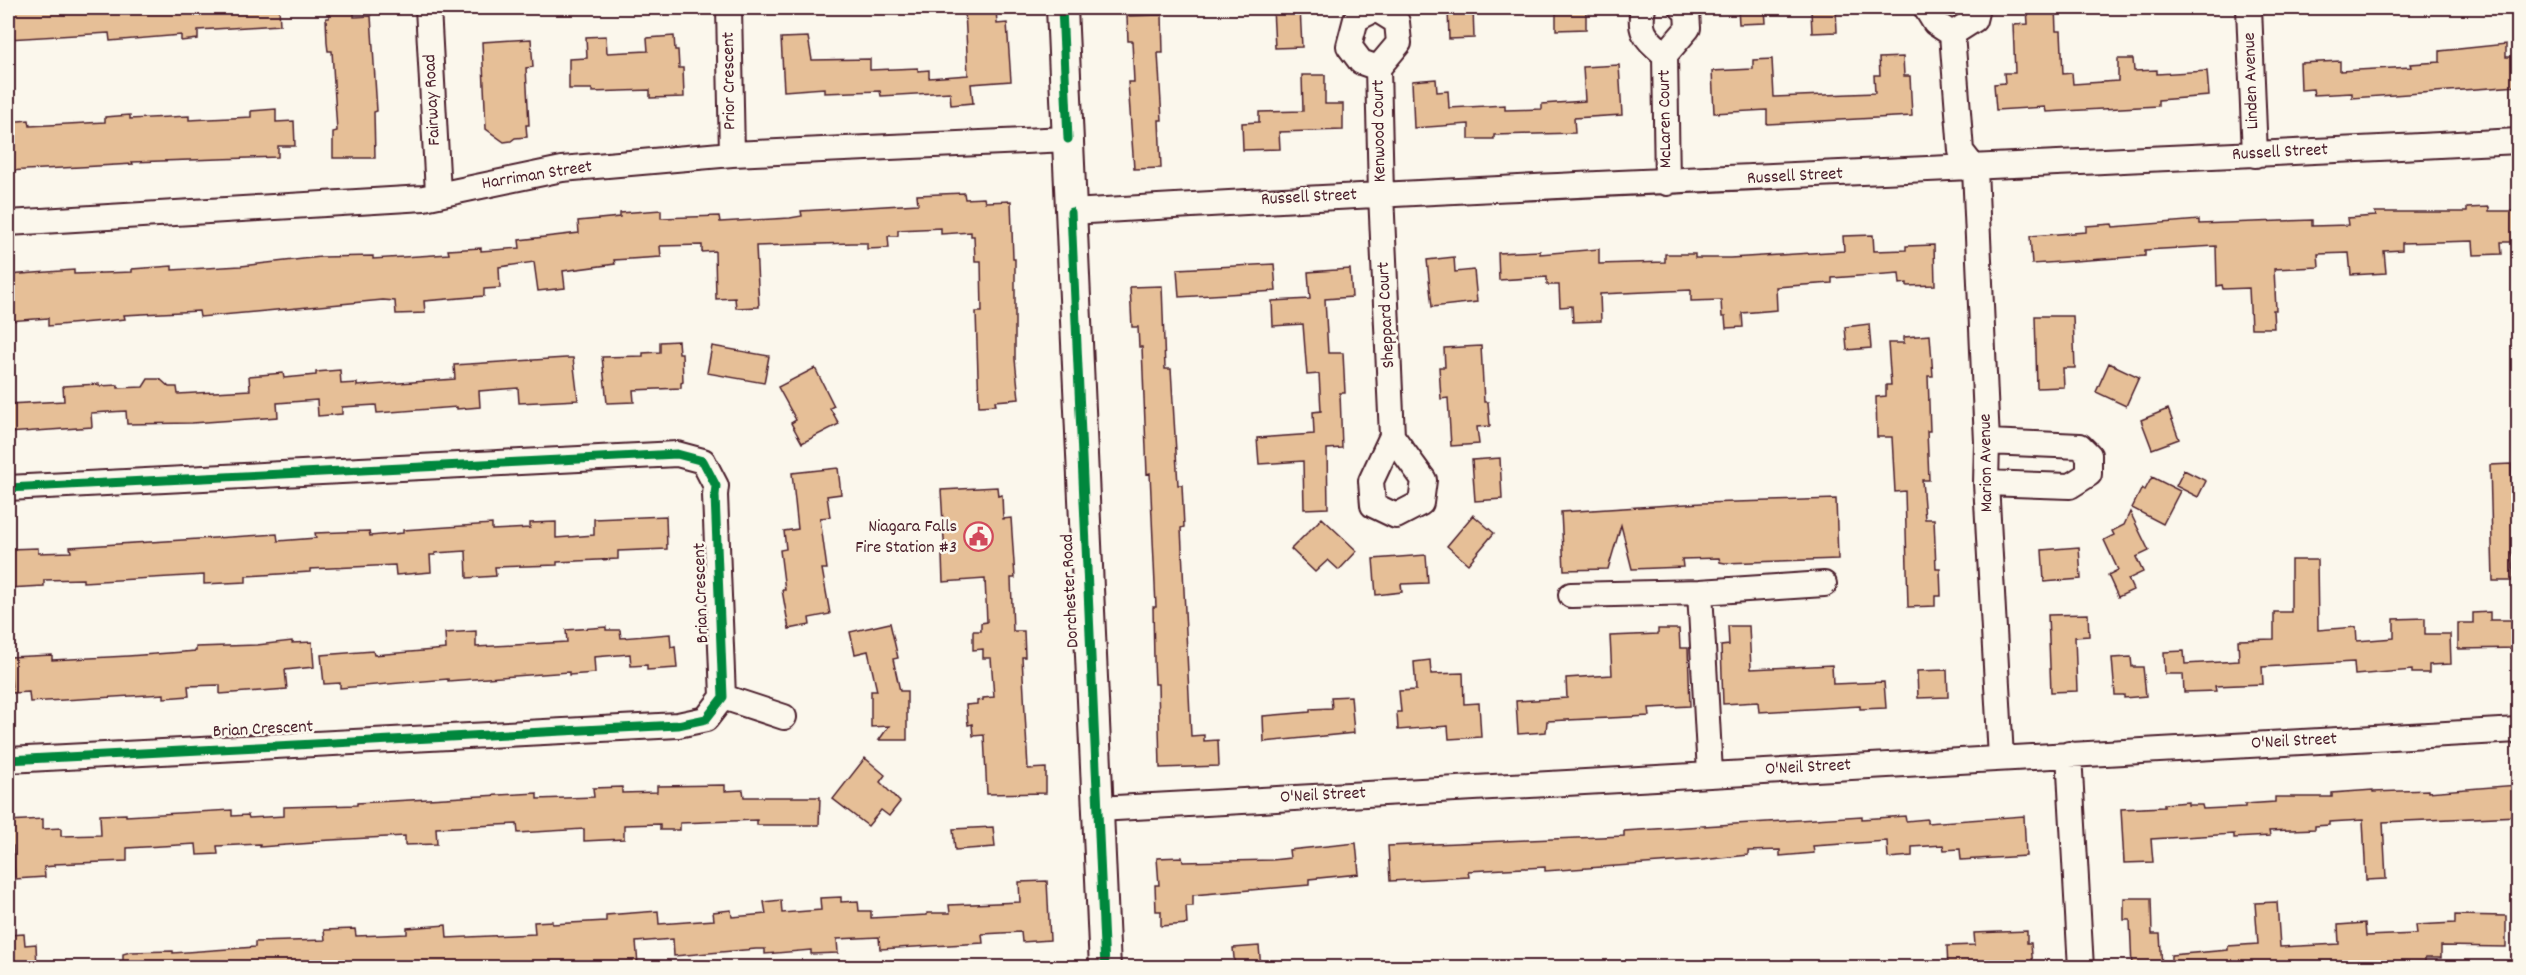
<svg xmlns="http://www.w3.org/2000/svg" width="2526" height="975" viewBox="0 0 2526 975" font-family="Dekko,sans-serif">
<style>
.building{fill:#e6bf97;stroke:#4a1f2b;stroke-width:1.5}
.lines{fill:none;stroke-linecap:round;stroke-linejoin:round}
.minor-casing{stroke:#4a1f2b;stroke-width:28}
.major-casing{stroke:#4a1f2b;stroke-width:34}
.minor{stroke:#fbf7ec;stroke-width:24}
.major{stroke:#fbf7ec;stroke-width:30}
.cycleway-casing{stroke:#fbf7ec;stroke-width:13}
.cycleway{stroke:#00873e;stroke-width:9}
.labels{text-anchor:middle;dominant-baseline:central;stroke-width:5;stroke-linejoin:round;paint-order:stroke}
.street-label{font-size:18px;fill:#4a1f2b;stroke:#fbf7ec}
.poi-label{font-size:18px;fill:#4a1f2b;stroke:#fbf7ec;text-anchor:end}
</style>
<rect width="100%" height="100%" fill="#fbf7ec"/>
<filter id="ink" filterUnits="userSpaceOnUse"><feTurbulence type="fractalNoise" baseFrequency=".0167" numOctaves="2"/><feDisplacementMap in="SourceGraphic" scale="12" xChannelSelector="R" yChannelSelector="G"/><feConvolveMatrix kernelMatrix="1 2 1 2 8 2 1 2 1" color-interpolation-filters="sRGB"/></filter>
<g filter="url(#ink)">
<path class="building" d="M8,8h271l1,17 -82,5v9l-17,2v-6l-71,6 -1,-8 -101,6z
M329,8h25v9l17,-1 6,95 -3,1 1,46h-42v-26l4,-1 -5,-80h-4l-1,-8 -1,-25h3z
M996,8l1,16 10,-1 4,58 -40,3 2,19 -22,2 -1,-13 -69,4 -1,-5 -56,2v-5l-40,3 -3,-53 27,-1 4,23 58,-1v11l48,-2v3l11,-1v8l39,-3 -3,-65z
M1273,8h27l2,39 -27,1z
M1448,8h25l1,30 -25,1z
M1556,8h30v21l-30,1z
M1738,8h27l1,15 -27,1z
M2027,8h28l1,23h5l2,43 9,-1 1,11 45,-3v-22h15l1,12 23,-1v4l50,-3 2,25 -51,4v6l-112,6 -1,-5 -49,3 -2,-26 11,-1 -1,-10h11l-2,-48 15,-1z
M1811,10h25l1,22 -25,1z
M1162,15l1,38h-5l4,67h-3l2,48 -27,1 -6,-87h6l-2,-41h-4l-1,-25z
M606,36l1,17 41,-2 -1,-13 27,-2 1,14h3l1,18h4l1,29 -34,1v-8l-58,2v-3h-23v-30l18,-1 -1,-21z
M531,39l2,28 -7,1 3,57h-3l1,12 -12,1 -4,3 -7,1 -18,-13 -4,-87z
M2506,44v13h12v29l-166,12v-5l-38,2 -1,-6 -12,1 -1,-27 40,-2v10l71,-4 -1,-3 30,-2v-11z
M1903,57l1,19h6l2,40 -145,8v-14l-53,3 -2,-42 41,-2v-9l19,-1 2,38 101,-4 -1,-18h6l-1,-17z
M1619,65l3,50 -48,3 1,15 -81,2v4h-25v-15l-55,4 -2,-47 24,-2 1,13 11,-1 1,17 56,-3v5l37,-1v-5l43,-3 -2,-34z
M1302,75h23v29h18v26l-64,2 1,17 -37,1 -1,-27 17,-1v-10l44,-1z
M276,109v13l18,-1 1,25h-17v11l-146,5 1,2 -125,7v-49l21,-2 1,6 75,-4v-5l25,-2v4l59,-3v4l62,-3v-6z
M964,193l1,6 19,-1 1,4 26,-1 2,58h2v100l4,40 -24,2 1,4 -17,1 -3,-94h6l-1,-51h-6l-1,-25h-3v-4l-30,2v-6l-43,2v6h-10l1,12 -22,1v-6h-15l-96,3 3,61 -23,1 -1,-10 -19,1 -1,-48 -13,1v-7l-42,1 1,11 -47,3 1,4 -52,7 2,17 -27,3 -4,-29 -35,5 1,21 -16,1v7l-60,5 1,12 -29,1 -1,-13 -12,-1 -183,17 -1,-6 -75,4 1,4 -77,7v-8l-40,3v-46l66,-5v4l58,-2v-3l40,-3v4l69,-4 80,-9 52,-1v3l76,-5 -1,-4 33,-2v3l39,-3 -1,-8 60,-7 -1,-12 42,-4v-4l41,-3v8l58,-2 1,6 70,-4 12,-2 -1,-5 117,-7 -1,-9z
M2489,207v4h29v31h-17l1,12 -28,1 -1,-14 -71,2v7l-18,1 2,22 -35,2 -2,-22 -31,1 1,13 -45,2 2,41h-3l1,18h-23l-2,-40 -26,1 -1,-4 -5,1 -1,-40 -71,4v6l-113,8 -2,-28 56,-4v-6l26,-2 1,3 86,-7v4l113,-4v6l36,-1 -1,-7 29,-2 -1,-4h92v-4z
M1873,235l1,16 32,-1v-4l28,-1 1,40 -28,1v-3l-7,1 -1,-11 -67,5v5l-56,4 1,23 -35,3 1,14 -17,1 -1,-11h-3l-1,-17 -30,1v-11l-91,4 1,27 -28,1 -1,-16 -12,1 -1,-22h-12v-8l-48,3 -1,-27 42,-2v3l59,-5v15l66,-2v-8h30v4h35l114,-7 -1,-15z
M1454,257l1,15 19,-2 3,32 -45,5 -5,-47z
M1274,264l2,27 -97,6 -2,-28z
M1350,269l2,28 -27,2 3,54h15l2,40h-5l2,55 -15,1 1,59 -24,1 -1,-48 -44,3 -2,-26 57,-4 -1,-22 8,-1 -2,-37 -12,1 -4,-51 -30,2 -1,-25 38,-2 -2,-27z
M1162,286l3,83h6l7,116h4l2,42 -3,1 10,208 13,-1v6l14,-1 1,26 -59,2 -2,-84h-3l-1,-24 -1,-53h3l-6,-134 -3,1 -5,-127h-3l-1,-20h-6l-2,-40z
M2035,316h38l2,52h-12l1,19 -27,1z
M1869,324l2,24 -24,2 -2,-23z
M1930,335l3,41h-5l2,55h-3l2,49h-7l3,39h9l2,50h4l1,27h-6v10l-27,1 -3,-116 -10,1 -3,-55h-15l-1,-40 10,-1v-11h5l-3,-42h16v-6z
M678,341l1,12h3l1,29 -2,1v5l-48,2 1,12 -27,1 -5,-46 41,-1v-3l17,-1v-10z
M712,346l57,10 -5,27 -57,-10z
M1481,346l3,56h4l2,24 -13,1 2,17 -28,2 -3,-48 -7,1 -2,-32h6l-1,-19z
M566,358h7l5,42 -59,3 -1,-15 -39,3 1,16 -23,2v-2l-80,6 -1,-8 -34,2v7l-24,2 -1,-16 -40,3 1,14 -86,6 -65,1 -1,-13 -35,2 1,14 -84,6v-29l56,-3 -1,-15 36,-2v2l19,-1v3l25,-1 5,-8h12l9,8h8l1,7 72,-4 -1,-14 34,-3 1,5 32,-3v-3l24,-2 1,14 16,-1v3l98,-7 -1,-14z
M2109,363l30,14 -13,29 -30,-14z
M815,368l19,38 -4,2 9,16 -37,19 -11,-20 5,-3 -18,-33z
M2168,409l11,30 -27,10 -11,-29z
M1500,458l2,41 -27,2 -3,-41z
M2511,464l1,45h6v38h-6l1,34h-20l-3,-116z
M838,468l3,26 -14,2 3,21 -10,1 7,51h-5l8,45 -21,4 1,7 -21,4 -7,-39h3l-5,-40 6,-1 -2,-18 14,-2 -6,-56z
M2184,470l22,11 -8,16 -22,-11z
M2152,477l28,14 -17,33 -31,-16 10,-20 3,2z
M997,487l1,9 4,-1 1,24 8,-1 4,60h-4l2,53h11l1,26h-3l6,112 18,-1v25l-59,1 -3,-59 -11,1 -1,-12 -4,1 -2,-20 11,-1v-3l6,-1v-2l11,-1 -3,-39h-8v-9l-10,1v-19h8v-8l6,-1 -2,-43 -42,3 -1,-26h3l-4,-66z
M1836,499l2,60 -113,4 -5,-1 -1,-4 -37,1 1,8 -51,2 -11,-44 -13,44 -44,1 -3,-58 141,-9z
M2130,512l19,39 -13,6 7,15 -15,7 5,11 -15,7 -10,-22 10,-5 -14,-30 10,-5 -2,-4 12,-6z
M1473,515l21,18 -26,31 -21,-18z
M666,516l1,33 -49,2v8l-61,3v3l-62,2 1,9 -29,2 -1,-27 -31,2v2h-5l1,17 -35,3 -1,-10 -85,4v3l-64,4v6l-42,2v-9l-121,7v-3l-39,1v6l-36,2v-39l30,-1v5l33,-1 -1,-5 207,-13 1,7 38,-3 -1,-5 54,-2 1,5 33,-3v-3l89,-6v6l38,-2v-5l26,-1v16l38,-3v-16z
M1322,518l35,33 -18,19 -11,-10 -13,12 -24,-23z
M2079,547l2,32 -37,3 -2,-32z
M1426,555l2,28 -27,1 1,8 -26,3 -3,-36z
M2291,560h26l1,70 38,-3 1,14 37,-3v-19l31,-1v16h25l1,30 -22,1v8h-17v-3l-57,5 -1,-13 -92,5 1,17 -48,2 1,5 -32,1 -1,-18h-18l-1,-22 20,-1 1,13 54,-3 -1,-21 36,-1v-27h17z
M2490,612v8h28v28l-60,1v-26h15v-10z
M2088,614l1,22 -14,1 2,54 -26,1 -3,-77z
M890,623l8,35 -5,1 7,32h7v49h-28l10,-14 -18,1v-36h6l-9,-40 -13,3 -5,-22z
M1728,626h21l2,43 81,-4 1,19 51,-2 2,26 -26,1v-3l-101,6 -1,-10 -35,2 -2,-58 8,-1z
M606,627v3h14l1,8 49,-4 1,13 4,-1 2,22 -30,2v-5l-16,1 -1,-12 -36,3 1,16 -26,2v-3l-121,9v-2l-108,9v-5l-16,1 -3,-29 52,-4 1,4 72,-6 -1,-16 31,-2v16l91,-5 -1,-12z
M1658,629h21l1,19h8l2,58 -41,2 1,8 -103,5 -1,11 -28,2 -2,-33 51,-3 -1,-20 46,-3 -2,-39 48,-2z
M292,641v2l20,-1 2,25 -29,3 2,19 -67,5v-9l-32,1 1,10 -25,2v-4l-134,8 -1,-10 -17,1 -2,-36 42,-2v5l76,-4 68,-5v-4l61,-2z
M2131,657l1,10h11l3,29 -22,2v-3h-9l-3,-37z
M1430,660l1,14 32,-1 1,31 15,-1 2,34 -32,2 -1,-13 -50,4 -1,-18h4l-2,-21 17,-1 -2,-28z
M1947,670l1,27 -30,1 -1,-27z
M1351,696l3,37 -90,9 -1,-26 47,-4v-3l22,-1 -1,-11z
M865,758l20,17 -5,7 20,20 -11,14 -8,-6 -13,16 -35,-27z
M725,785v6l18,-1 1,7h76l-1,28h-62v-5l-77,3v7h-20v-6l-36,1v14l-40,2v-12l-66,4 -1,-9 -81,4 1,16 -32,1v-9l-92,5v2l-53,4v-3l-43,2 1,8 -21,1 -1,-11 -69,4v13l-73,3v2l-10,1 1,10 -30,2 -2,-33h-5v-25l35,-2v10l18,-1v8l40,-1 -1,-20 26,-1v2l106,-6v6l16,-1 1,3 35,-2v-9l73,-2v-2l180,-10v6l57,-2 -1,-9 29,-1v6l35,-1v-6z
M2518,785v31l-135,6 3,57 -20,1 -3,-60 -34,2v3l-14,1v3l-46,2 1,5 -36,2v-4l-83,5 2,23 -29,1 -3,-54 43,-2v-3l24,-2v3h14l1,4 42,-2v-3l30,-2v-5h57v-4l41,-3v2l55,-2v2z
M1862,816v3l43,-3 1,5 21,-2v4l97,-7 2,40 -65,4 -1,-11 -16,1 -1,-5 -31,2v9l-24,2 -1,-17 -74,5 1,7 -34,3v-6l-32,1v4l-46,5 -157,11v-4l-77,4 1,6 -79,4 -2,-35 236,-10v-5z
M993,827l2,20 -40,3 -2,-21z
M1356,843l3,31 -50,5v6l-116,10v11h-7l1,18 -26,2v-15h-5l-1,-26h4l-2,-27 25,-1 1,5 89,-2 18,-2 -1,-8z
M1047,881l3,59 -28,2 -1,-10 -39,2 1,9 -103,6 -1,-12 -42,2 1,14 -27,1v-4l-46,4v-5h-9l-82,7 -1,-17 -37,3 2,22 -29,2v-3l-67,5h-121v-4l-24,1v-3l-41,2v4h-233v-14l7,-2 43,-1v2l82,-6v-5l70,-2 -1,-10 31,-1 1,7 51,-2v-6l39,-3 1,13 88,-4 -1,-12 18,-1v3l54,-3v-6l52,-4 1,13 55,-4 -1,-8 18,-2 1,7 34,-3 -2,-12 17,-2 1,13 39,-3 -1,-12 21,-1v5l17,-1 1,10h12v7l56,-3v-2h23l-1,-8 71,-3 -1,-20z
M2124,898h27l1,36h8l2,34h-30l-2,-48h-6z
M2277,902l3,45 59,-3 -1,-19 27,-2 1,13 51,-2 -1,-9 39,-2v-8l51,1v31l-65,-1v12h-16v4l-58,2v4h-196v-13l57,-5v-4l30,-2 -3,-41z
M2027,931v12h4l2,25h-85l-1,-22 28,-1 -1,-12z
M24,934l1,11 11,-1 1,24h-29v-33z
M1259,946l2,22h-26l-2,-20z"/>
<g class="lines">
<defs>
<path id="minor" d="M428,8l10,185
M729,8l3,146
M1643,8c-5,26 4,30 22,47
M1928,8l-1,2 8,13 17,11
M2249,8l6,147
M1952,34l9,117 14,18
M1952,34l22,-14 3,-12
M1378,68l-17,-6 -12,-16 7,-27 20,-10 21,13 2,21 -21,25 3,126 11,242 -21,45 2,24 23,11 25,-13 3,-23 -32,-44
M1975,169l12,273 -1,41 15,275
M1667,183l-2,-128 23,-27 -1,-16 -5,-4
M1071,212c482,-29 965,-46 1447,-71
M8,223l416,-25 138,-29 170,-15 336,-15
M1986,483l84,3 19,-12v-19l-9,-9 -93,-4
M8,488l669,-34 26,7 13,25 -1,9 8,202 -17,22 -28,6 -670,35
M1700,592l10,181
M1571,595l129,-3 124,-8
M723,697l61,20
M2069,754l12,214
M1098,809l1420,-79"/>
<path id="major" d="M1062,8l43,960"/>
</defs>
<use href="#minor" class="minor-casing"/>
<use href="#major" class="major-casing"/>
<use href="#minor" class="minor"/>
<use href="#major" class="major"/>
<defs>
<path id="cycleway" d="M1062,8l6,131
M1071,212l34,756
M8,488l669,-34 26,7 13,25 -1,9 8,202 -17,22 -28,6 -670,35"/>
</defs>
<use href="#cycleway" class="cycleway-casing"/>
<use href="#cycleway" class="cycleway"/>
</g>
</g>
<defs>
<symbol id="civic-ring" viewBox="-11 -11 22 22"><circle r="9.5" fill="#fbf7ec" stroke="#d1495b" stroke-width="1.5"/><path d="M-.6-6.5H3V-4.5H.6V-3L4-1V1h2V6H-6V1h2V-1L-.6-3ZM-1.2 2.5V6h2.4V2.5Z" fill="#d1495b"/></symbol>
</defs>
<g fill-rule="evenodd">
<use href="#civic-ring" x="962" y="520" width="33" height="33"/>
</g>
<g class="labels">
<g class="street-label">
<text transform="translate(730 81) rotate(-91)">Prior Crescent</text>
<text transform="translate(2252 81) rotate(-92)">Linden Avenue</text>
<text transform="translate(433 100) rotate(-93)">Fairway Road</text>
<text transform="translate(1666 119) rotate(-91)">McLaren Court</text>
<text transform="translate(1380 131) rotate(-91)">Kenwood Court</text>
<text transform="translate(2280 153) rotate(-3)">Russell Street</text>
<text transform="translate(537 176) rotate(-9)">Harriman Street</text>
<text transform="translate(1795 177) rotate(-3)">Russell Street</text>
<text transform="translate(1309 198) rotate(-3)">Russell Street</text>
<text transform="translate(1387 315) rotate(-93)">Sheppard Court</text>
<text transform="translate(1987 463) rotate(-91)">Marion Avenue</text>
<text transform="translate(1071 591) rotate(-93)">Dorchester Road</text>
<text transform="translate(702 593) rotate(-92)">Brian Crescent</text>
<text transform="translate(263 730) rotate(-3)">Brian Crescent</text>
<text transform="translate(2294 742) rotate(-3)">O'Neil Street</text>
<text transform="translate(1808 768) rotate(-3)">O'Neil Street</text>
<text transform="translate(1323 796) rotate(-3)">O'Neil Street</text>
</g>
<g class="poi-label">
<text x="957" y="527">Niagara Falls<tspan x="957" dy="21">Fire Station #3</tspan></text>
</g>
</g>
<rect width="2526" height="975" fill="none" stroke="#fbf7ec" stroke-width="30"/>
<rect x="15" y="15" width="2496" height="945" fill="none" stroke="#4a1f2b" stroke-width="2" filter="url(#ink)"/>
</svg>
